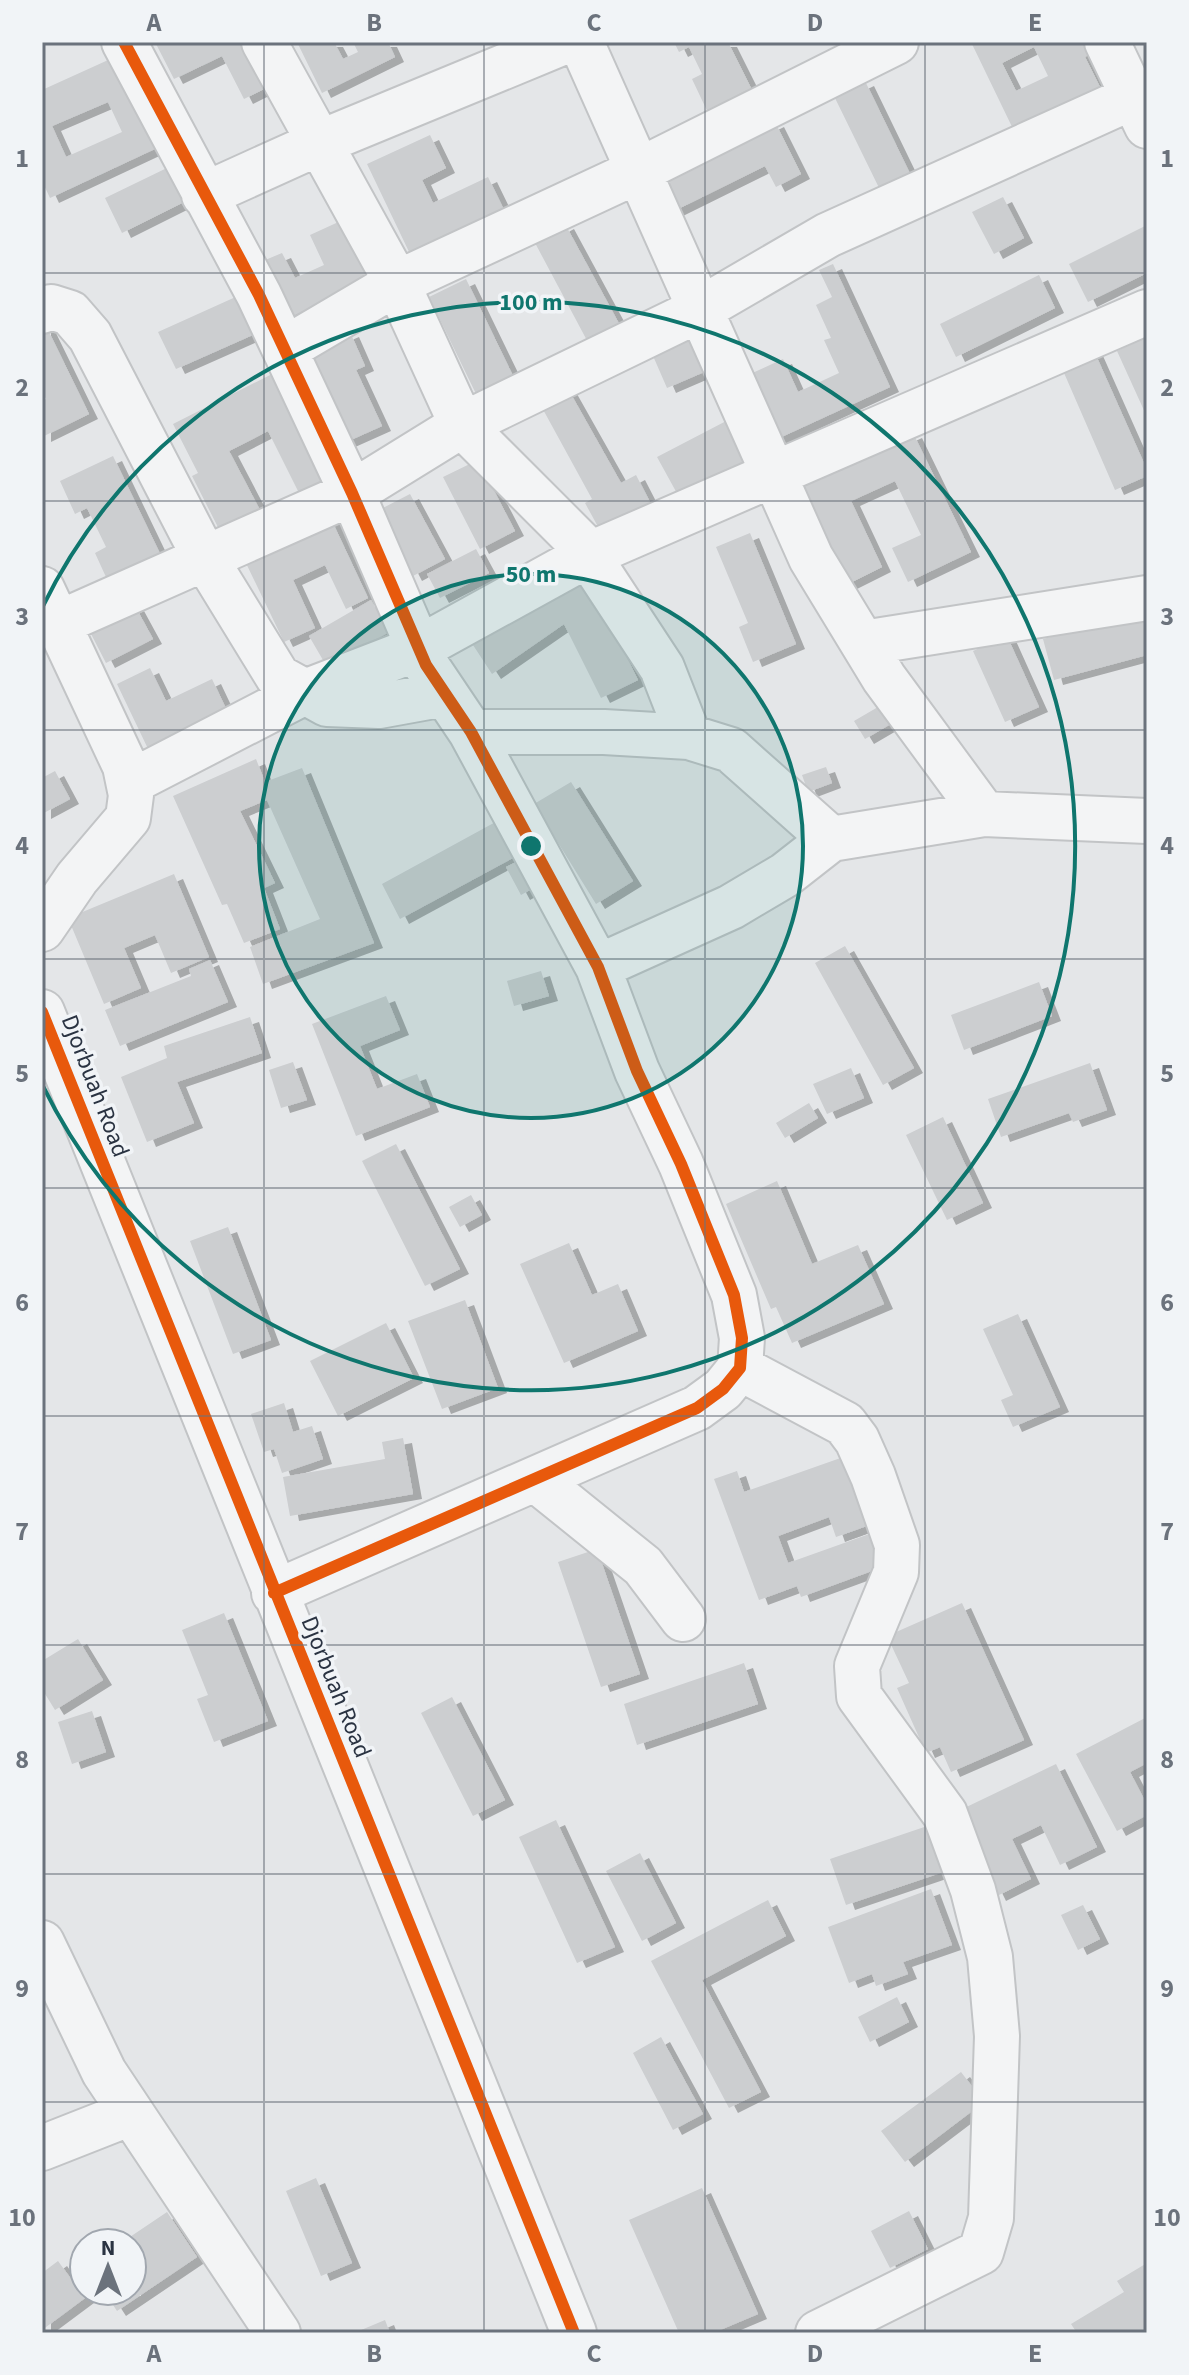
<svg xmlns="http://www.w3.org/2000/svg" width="1189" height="2375" viewBox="0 0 1189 2375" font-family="'Source Sans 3',sans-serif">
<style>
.building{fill:#ccced0;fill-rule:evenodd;filter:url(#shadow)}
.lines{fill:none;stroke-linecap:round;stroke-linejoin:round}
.minor-casing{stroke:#c2c4c6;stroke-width:48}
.minor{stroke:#f3f4f5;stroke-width:44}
.cycleway-casing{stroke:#f1f4f7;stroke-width:17}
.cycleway{stroke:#e8590c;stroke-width:12}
.grid{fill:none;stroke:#6b727c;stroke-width:2;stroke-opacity:0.55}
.ring{fill:none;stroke:#0f766e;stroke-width:4}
.labels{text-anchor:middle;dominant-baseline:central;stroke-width:7;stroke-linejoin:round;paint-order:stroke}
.street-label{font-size:24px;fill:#2a3342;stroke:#f1f4f7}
.centre{fill:#0f766e;stroke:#f1f4f7;stroke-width:4}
.ring-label{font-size:24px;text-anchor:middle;font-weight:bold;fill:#0f766e;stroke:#f1f4f7;stroke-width:7;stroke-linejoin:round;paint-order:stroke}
.neatline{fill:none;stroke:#6b727c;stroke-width:3}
.grid-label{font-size:26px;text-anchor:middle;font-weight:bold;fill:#6b727c}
</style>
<defs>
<filter id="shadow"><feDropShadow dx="9" dy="5" stdDeviation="0" flood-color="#0004"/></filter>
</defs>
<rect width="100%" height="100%" fill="#e4e6e8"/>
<path class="building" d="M155,42h96l21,43 -28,14 -22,-43 -48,23z
M297,42h37l9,17 15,-7 -5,-10h35l7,15 -73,36z
M674,42h54l27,54 -45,21 -18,-38 10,-5 -13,-27 -10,5z
M971,42h114l6,11 -6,4 17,34 -87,42zM1034,47l14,29 -32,15 -14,-28z
M117,56l42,91 -109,51 -8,-17v-91zM108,102l14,30 -56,25 -14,-31z
M865,81l50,103 -31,14 -50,-102z
M775,122l26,52 -25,13 -11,-21 -91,45 -16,-31z
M430,135l16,33 -24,12 11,23 55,-26 17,35 -94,44 -44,-92z
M171,166l17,34 -66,33 -17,-35z
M1003,197l21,41 -30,16 -22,-42z
M345,219l29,58 -88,42 -28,-56 24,-10 13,25 29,-13 -14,-30z
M565,224l58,107 -32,17 -57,-107z
M1147,225v48l-59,29 -19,-38z
M833,264l57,123 -113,52 -29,-64 35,-16 15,33 41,-19 -15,-33 7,-2 -15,-33 16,-8 -13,-27z
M1039,275l16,33 -99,49 -16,-33z
M466,279l49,101 -37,18 -49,-101z
M240,295l17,38 -81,36 -18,-37z
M46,326l43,88 -47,23v-36l4,-2 -4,-8v-63z
M693,330l18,39 -44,19 -17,-39z
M350,332l15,34 -9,4 26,56 -38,17 -40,-91z
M1147,337v80l-30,-66z
M1094,351l53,119v6l-32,14 -54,-124z
M280,370l54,105 -35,18 -31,-62 -39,20 34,65 -40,21 -31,-61 6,-3 -25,-49z
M568,389l53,94 15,-8 16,31 -50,28 -17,-31 7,-4 -52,-95z
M730,419l22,39 -73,39 -22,-40z
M913,433l58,119 -63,30 -16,-34 29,-13 -26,-54 -44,20 31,66 -36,18 -48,-98z
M113,456l51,106 -53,26 -16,-35 11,-6 -19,-39 -12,6 -15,-33z
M478,460l37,71 -35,18 -37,-72z
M410,494l35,65 -32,17 -34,-66z
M331,519l37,79 -22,11 -21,-44 -32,15 22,48 -31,14 -40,-83z
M750,533l46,111 -43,18 -14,-35 9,-4 -32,-76z
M476,549l13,24 -49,25 -13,-24z
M584,572l54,108 -37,18 -37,-74 -72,50 -19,-29z
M371,600l18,32 -62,35 -18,-31z
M135,606l18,33 -47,24 -17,-33z
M1147,612v43l-93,25 -11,-41z
M1007,636l32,71 -34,15 -32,-71z
M150,668l16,33 46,-22 17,36 -79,38 -33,-69z
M878,707l11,18 -24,14 -11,-18z
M256,759l9,23 37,-14 72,175 -111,41 -13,-37 70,-28 -53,-119 -27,11 35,72 -11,5 16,41 -36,14 -17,-39 -5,1 -49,-109z
M826,767l6,16 -24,9 -6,-17z
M55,771l15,28 -28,15v-36z
M571,782l62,99 -37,23 -62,-100z
M501,819l19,35 -120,65 -18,-35z
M522,859l15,27 -16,9 -15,-28z
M174,874l35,83 -38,16 -16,-38 -31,13 17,40 -37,16 -36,-86z
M845,946l69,122 -31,17 -68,-122z
M210,960l18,42 -108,44 -15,-36 86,-34 -2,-7z
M541,971l8,25 -35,10 -7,-25z
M1039,982l13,34 -88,34 -13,-35z
M386,996l14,34 -40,16 17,43 40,-15 13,33 -74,29 -44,-112z
M250,1017l12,36 -85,29 17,41 -47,19 -26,-65 46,-19 -3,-12z
M293,1062l14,38 -26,8 -12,-38z
M1090,1063l17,47 -34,12 -4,-9 -68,24 -13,-38z
M851,1068l13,30 -37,16 -14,-30z
M809,1103l9,15 -33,20 -9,-15z
M943,1117l40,86 -36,17 -41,-85z
M396,1144l64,125 -35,17 -63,-125z
M777,1181l35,83 46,-19 26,59 -92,39 -16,-36 -5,2 -45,-105z
M471,1195l11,20 -22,12 -11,-20z
M228,1227l43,113 -38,14 -43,-113z
M569,1243l23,52 26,-11 20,47 -74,32 -44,-99z
M465,1300l33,88 -56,21 -34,-88z
M1018,1314l42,93 -47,20 -12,-27 12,-5 -30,-66z
M386,1323l28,55 -76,38 -28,-55z
M284,1403l9,29 19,-6 11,33 -41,14 -8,-24 -10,3 -13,-38z
M403,1438l10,56 -123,22 -7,-39 102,-18 -3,-17z
M849,1455l26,68 -39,14 -7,-20 -51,19 10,27 87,-31 13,33 -87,32 -4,-11 -38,14 -45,-121 23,-8 7,21z
M597,1549l43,125 -39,13 -43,-125z
M962,1603l62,137 -73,32 -11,-25 -14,6 -29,-65 12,-5 -22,-47z
M224,1613l44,108 -54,21 -17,-43 11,-4 -26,-65z
M78,1639l25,41 -48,30 -13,-21v-28z
M744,1663l14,41 -121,41 -13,-41z
M452,1697l53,103 -32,16 -52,-103z
M92,1711l14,41 -34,12 -14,-42z
M1147,1717v46l-17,9 17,33v10l-30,16 -41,-77z
M1056,1764l41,83 -37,18 -19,-40 -29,14 19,40 -34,17 -41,-84z
M556,1820l59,127 -38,16 -58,-126z
M939,1822l16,46 -109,37 -16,-46z
M640,1853l36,70 -34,18 -36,-70z
M931,1889l21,56 -49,17 5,12 -32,12 -4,-12 -23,9 -21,-56z
M768,1900l18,36 -84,44 59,112 -32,16 -78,-147z
M1083,1905l17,34 -22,11 -17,-35z
M897,1997l12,25 -39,20 -12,-25z
M661,2037l42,77 -30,16 -40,-77z
M961,2072l23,30 -79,60 -24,-31z
M316,2178l36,85 -31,13 -35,-85z
M702,2188l56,126 -45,19h-34l-50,-113z
M909,2211l19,38 -38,19 -19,-37z
M167,2212l30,45 -80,54 -13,-20h28v-48h-11z
M58,2261l27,37 -43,32v-57z
M1147,2263v70h-70l-6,-9 53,-32 -7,-11z
M385,2320l5,13h-36z"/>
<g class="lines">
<defs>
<path id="minor" d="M124,42l135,253 93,198 74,172 45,67 127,235 39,104 44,93 53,131 8,43 -2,30 -17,21 -26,19 -423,185
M581,42l230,516 73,120 100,136
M1107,42l40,84
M204,195l115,-52 245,-101
M42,311l9,-4 19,6 20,23 115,222 73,119 49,27 52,2 66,-12
M285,349l112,-66 241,-112 258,-129
M42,589l83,177 6,29 -3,23 -51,60 -35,51
M59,623l293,-130 110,-68 -65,-142 -133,-241
M863,643l284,-45
M471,732h133l85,5 42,13 100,89
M689,737l-27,-69 -82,-125 -118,-118 237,-115 129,-75 305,-138
M129,783l176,-91 114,-44 169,-93 559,-243
M598,967l133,-60 54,-32 46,-36 153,-25 163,7
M42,1012l532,1321
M740,1368l105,56 12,16 16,36 24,69 -1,27 -39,94 2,30 86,118 28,76 17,67 7,79 -6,182 -10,34 -163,81
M535,1479l108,87 40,53
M42,1943l62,129 174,261
M42,2148l89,-35"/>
</defs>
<use href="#minor" class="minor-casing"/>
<use href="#minor" class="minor"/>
<defs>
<path id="cycleway" d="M124,42l135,253 93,198 74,172 45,67 127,235 39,104 44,93 53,131 8,43 -2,30 -17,21 -26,19 -423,185
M42,1012l532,1321"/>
</defs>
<use href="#cycleway" class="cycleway-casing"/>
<use href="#cycleway" class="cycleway"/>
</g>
<path class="grid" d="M264,42v2291M484,42v2291M705,42v2291M925,42v2291M42,273h1105M42,501h1105M42,730h1105M42,959h1105M42,1188h1105M42,1416h1105M42,1645h1105M42,1874h1105M42,2102h1105"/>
<circle cx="531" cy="846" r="272" fill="#0f766e" fill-opacity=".12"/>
<g class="ring">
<circle cx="531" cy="846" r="272"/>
<path d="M42 608A544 544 0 1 1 42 1084"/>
</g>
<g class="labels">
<g class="street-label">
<text transform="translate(95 1086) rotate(69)">Djorbuah Road</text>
<text transform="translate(336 1687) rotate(68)">Djorbuah Road</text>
</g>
</g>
<circle cx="531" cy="846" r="12" class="centre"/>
<g class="ring-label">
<text x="531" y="310">100 m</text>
<text x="531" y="582">50 m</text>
</g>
<rect width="1189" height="2375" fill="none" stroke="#f1f4f7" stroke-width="88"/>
<g transform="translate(108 2267)"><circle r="38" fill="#f1f4f7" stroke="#a1a7af" stroke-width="2"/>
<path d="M0-6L14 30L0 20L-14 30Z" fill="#6b727c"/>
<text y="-12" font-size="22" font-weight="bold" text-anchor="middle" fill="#2a3342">N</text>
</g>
<rect x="44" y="44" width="1101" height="2287" class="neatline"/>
<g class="grid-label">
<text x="154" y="31">A</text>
<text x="374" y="31">B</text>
<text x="594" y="31">C</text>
<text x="815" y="31">D</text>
<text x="1035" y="31">E</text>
<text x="22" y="167">1</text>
<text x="1167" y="167">1</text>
<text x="22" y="396">2</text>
<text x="1167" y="396">2</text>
<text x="22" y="625">3</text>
<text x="1167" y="625">3</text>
<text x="22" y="854">4</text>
<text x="1167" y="854">4</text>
<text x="22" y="1082">5</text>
<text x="1167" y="1082">5</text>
<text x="22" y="1311">6</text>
<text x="1167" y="1311">6</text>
<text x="22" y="1540">7</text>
<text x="1167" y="1540">7</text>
<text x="22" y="1768">8</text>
<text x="1167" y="1768">8</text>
<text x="22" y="1997">9</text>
<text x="1167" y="1997">9</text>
<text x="22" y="2226">10</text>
<text x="1167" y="2226">10</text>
<text x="154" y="2362">A</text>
<text x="374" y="2362">B</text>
<text x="594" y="2362">C</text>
<text x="815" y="2362">D</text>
<text x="1035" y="2362">E</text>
</g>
</svg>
